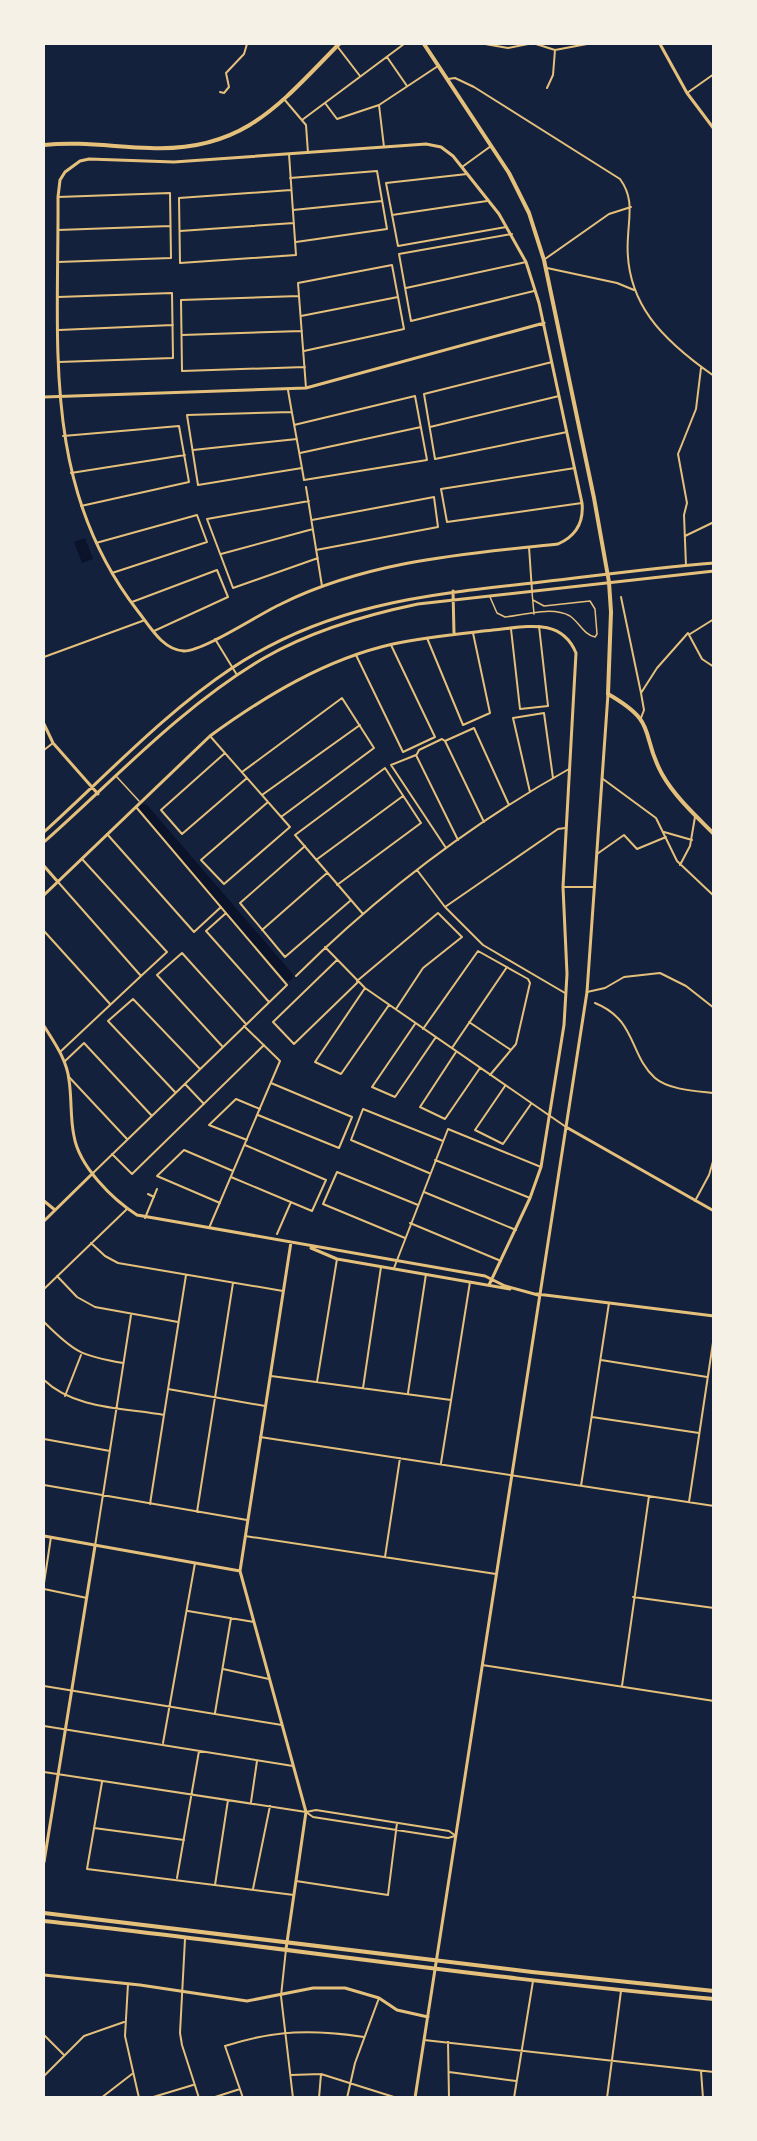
<svg xmlns="http://www.w3.org/2000/svg" width="757" height="2141" viewBox="0 0 757 2141" font-family="Montserrat,sans-serif">
<style>
.water{fill:#0b132b}
.lines{fill:none;stroke-linecap:round;stroke-linejoin:round}
.river{stroke:#0b132b;stroke-width:10}
.service{stroke:#e5c07b;stroke-width:1.5}
.pedestrian{stroke:#e5c07b;stroke-width:1.5}
.minor{stroke:#e5c07b;stroke-width:2}
.tertiary{stroke:#e5c07b;stroke-width:3}
.secondary{stroke:#e5c07b;stroke-width:4}
.primary{stroke:#e5c07b;stroke-width:4}
</style>
<rect width="100%" height="100%" fill="#14213d"/>
<path class="water" d="M85,538l8,21 -11,4 -8,-21z"/>
<g class="lines">
<path class="river" d="M144,809l144,167"/>
<path class="service" d="M532,592l2,22
M490,597l7,16 8,4c19,-2 47,-11 65,-1 9,6 14,19 25,21l2,-3 -2,-25 -5,-8 -46,5 -11,-6"/>
<path class="pedestrian" d="M116,776l23,25"/>
<path class="minor" d="M485,44l23,4 20,-4
M536,44l19,6 32,-6
M624,44h36
M337,46l23,30
M387,57l20,29
M448,79l7,-1 19,9 146,92c14,19 9,36 8,58 -5,66 36,104 86,139
M547,88l6,-13 2,-25
M220,92l4,1 5,-6 -3,-14 18,-19 3,-10
M687,93l27,-19
M284,99l22,26 2,28
M325,103l12,16 42,-14
M302,120l102,-76
M384,147l-5,-42 59,-39
M289,154l7,101 -116,8 -1,-65 112,-8
M462,167l29,-21
M467,174l-81,9 12,63 108,-19
M290,178l87,-7 10,58 -91,13
M58,197l112,-4 1,65 -113,4
M293,210l89,-9
M392,215l95,-14
M58,230l112,-4
M180,231l114,-8
M512,234l-113,20 12,67 123,-30
M545,259l64,-45 22,-7
M547,268l70,15 17,7
M406,288l120,-26
M299,296l-118,4 1,71 123,-4
M58,297l114,-4 1,65 -114,4
M301,316l97,-19
M59,330l114,-5
M182,335l120,-4
M304,351l100,-22 -12,-64 -94,18 8,105
M552,362l-128,32 11,65 132,-27
M288,390c5,30 11,60 16,90l123,-20 -12,-64 -121,29
M292,412l-105,3 11,70 104,-17
M430,427l129,-31
M63,436l116,-10 10,56 -108,24
M193,450l104,-11
M300,453l121,-26
M575,468l-134,21 6,33 135,-19
M71,473l114,-18
M306,487l16,99
M309,501l-102,18 26,69 85,-30
M312,520l122,-23 4,30 -122,23
M685,536l29,-14
M96,543l101,-28 10,27 -95,31
M529,547l3,44
M221,554l92,-25
M686,566l-2,-51 3,-12 -9,-49 18,-45 5,-41
M621,597l20,96
M132,602l85,-32 11,27 -74,34
M511,629l9,80 28,-3 -9,-80
M690,634l24,-15
M427,638l36,87 27,-12 -17,-80
M215,639l22,36
M356,655l47,97 32,-15 -44,-92
M44,657l101,-37
M641,718l3,-8 -3,-17 16,-25 31,-35 14,26 12,8
M210,736l80,91 -66,57 -23,-24 67,-58
M44,750l9,-7
M225,753l-64,57 21,24 65,-56
M417,754l2,-4 23,-11 3,2
M242,772l100,-74 32,50 -93,69
M603,779l53,39 21,43 37,35
M530,792l-17,-74 31,-5 9,65
M262,795l98,-70
M484,822l-39,-81 29,-13 35,77
M664,832l28,8
M107,834l87,98 27,-25
M305,846l-65,57 45,54 65,-56
M446,848l-55,-83 25,-10 42,85
M597,854l27,-19 13,14 29,-12
M82,859l85,93 -26,24
M316,860l87,-64
M680,865l10,-19 5,-29
M417,870l28,37 38,38 82,48
M58,882l83,94 -81,76
M337,885l84,-62 -36,-55 -90,67 68,79
M563,887h32
M445,907l113,-78 7,-1
M226,913l-20,18 63,71
M262,930l65,-57
M44,931l66,73
M325,947l40,41 201,139
M337,960l-64,62 21,22 64,-62
M296,976c81,-80 173,-151 273,-207
M357,981l81,-68 24,24 -39,31 -27,41
M365,988l-50,74 26,12 48,-69
M587,992l18,-4 19,-11 36,-4 26,13 28,22
M595,1003c42,17 34,52 60,75 14,12 41,13 59,15
M469,1022l42,28
M415,1024l-43,63 23,10 41,-60
M423,1029l55,-78 50,28 2,4 -14,61 -26,31
M222,1046l-65,-71 25,-22 64,71
M452,1048l55,-81
M456,1052l-36,55 25,12 35,-51
M64,1062l20,-19 68,73
M69,1077l58,62
M185,1084l19,20
M505,1086l-30,44 28,14 28,-40
M175,1092l-67,-71 25,-22 67,70
M258,1115l81,33 13,-31 -81,-34
M247,1140l-38,-15 27,-26 24,10
M112,1154l20,20 132,-129
M435,1160l95,38
M93,1173l194,-188 -151,-178
M429,1173l-78,-33 12,-31 80,32
M231,1177l81,34 14,-31 -81,-35
M424,1192l92,38
M148,1194l6,3
M695,1201l14,-26 5,-17
M220,1203l-63,-27 27,-26 49,21
M145,1218l12,-29
M410,1223l91,38
M209,1228l71,-167 -36,-35
M277,1234l14,-32
M405,1238l-82,-34 14,-32 81,33
M91,1243l14,13 13,7 165,28
M394,1268l54,-139 93,38
M57,1276l20,21 18,10 83,15
M44,1289l83,-80
M44,1322c30,30 37,34 79,41
M601,1360l106,17
M271,1376l180,24
M44,1380c30,29 80,28 120,35
M317,1382l20,-123
M363,1388l18,-121
M168,1389l97,17
M408,1393l18,-119
M65,1396l16,-41
M592,1417l107,16
M260,1437l454,69
M44,1439l66,12
M441,1463l29,-181
M44,1485l203,35
M581,1486l28,-183
M689,1502l25,-166
M150,1504l36,-229
M197,1512l36,-229
M245,1536l251,38
M95,1546l36,-231
M385,1557l15,-99
M44,1583l7,-46
M44,1589l43,9
M633,1597l81,11
M188,1611l66,11
M482,1665l232,36
M223,1669l46,10
M44,1686l238,39
M622,1686l27,-190
M215,1713l16,-95
M44,1726l249,40
M163,1743l32,-180
M44,1772l262,40 10,-2 133,21 7,5
M102,1782l-15,87 207,26
M251,1802l6,-41
M306,1812l7,5 135,21 7,-2
M94,1828l90,12
M177,1878l22,-127
M296,1881l92,14 9,-72
M215,1885l13,-85
M253,1889l17,-83
M185,1939l-5,94 2,12 17,53
M286,1949l-5,47 12,102
M128,1984l-3,52 14,62
M44,2035l20,20
M424,2040l290,32
M448,2042l1,56
M701,2071l2,27
M449,2072l67,9
M291,2075l30,-1 76,24
M44,2076l40,-40 40,-14
M101,2098l31,-24
M150,2098l43,-13
M212,2098l28,-9
M243,2098l-18,-52c50,-16 88,-17 139,-9
M319,2098l2,-24
M347,2098l8,-35 24,-65
M514,2098l19,-117
M607,2098l14,-107"/>
<path class="tertiary" d="M660,44l27,49 27,36
M426,144l15,3 12,9 46,58 27,48 13,41 43,200c2,20 -6,33 -24,41 -95,10 -190,17 -277,60 -22,10 -77,47 -97,47 -22,-1 -35,-26 -47,-41 -96,-124 -78,-266 -79,-413l2,-17 5,-8 15,-11 9,-2 85,3z
M44,397l262,-9 238,-65
M453,591l1,43
M44,724l9,19 45,51
M44,832c61,-55 119,-118 188,-164 95,-63 191,-73 301,-85 60,-7 120,-15 181,-20
M44,842c71,-63 137,-135 220,-184 47,-27 101,-43 154,-54l296,-33
M44,866l14,16
M44,895l166,-159c55,-40 116,-77 183,-92 34,-7 66,-10 100,-14 33,-3 68,-13 83,23l-13,234 4,87 -3,51 -23,142 -11,31 -41,87
M44,1026c10,16 23,34 25,54 3,19 1,38 5,56 5,30 38,63 63,79l348,61 20,10 33,9
M566,1127l148,84
M44,1201l11,9
M44,1221l49,-48
M311,1248l26,11 173,30
M537,1294l177,22
M44,1536l196,35
M44,1862l51,-316
M286,1949l20,-137 -66,-241 51,-329
M44,1975l96,10 107,16 66,-13h32l34,10 18,12 31,7
M415,2098l172,-1106 21,-298"/>
<path class="secondary" d="M424,44l85,129 20,40 15,47 50,238 15,84 2,30 -3,82c52,30 31,38 54,80 13,23 34,42 52,60"/>
<path class="primary" d="M44,145c34,-4 71,2 106,3 93,4 129,-43 189,-104
M44,1913l488,59 182,19
M44,1921c223,24 445,58 670,78"/>
</g>
<rect width="757" height="2141" fill="none" stroke="#f6f1e7" stroke-width="90"/>
</svg>
